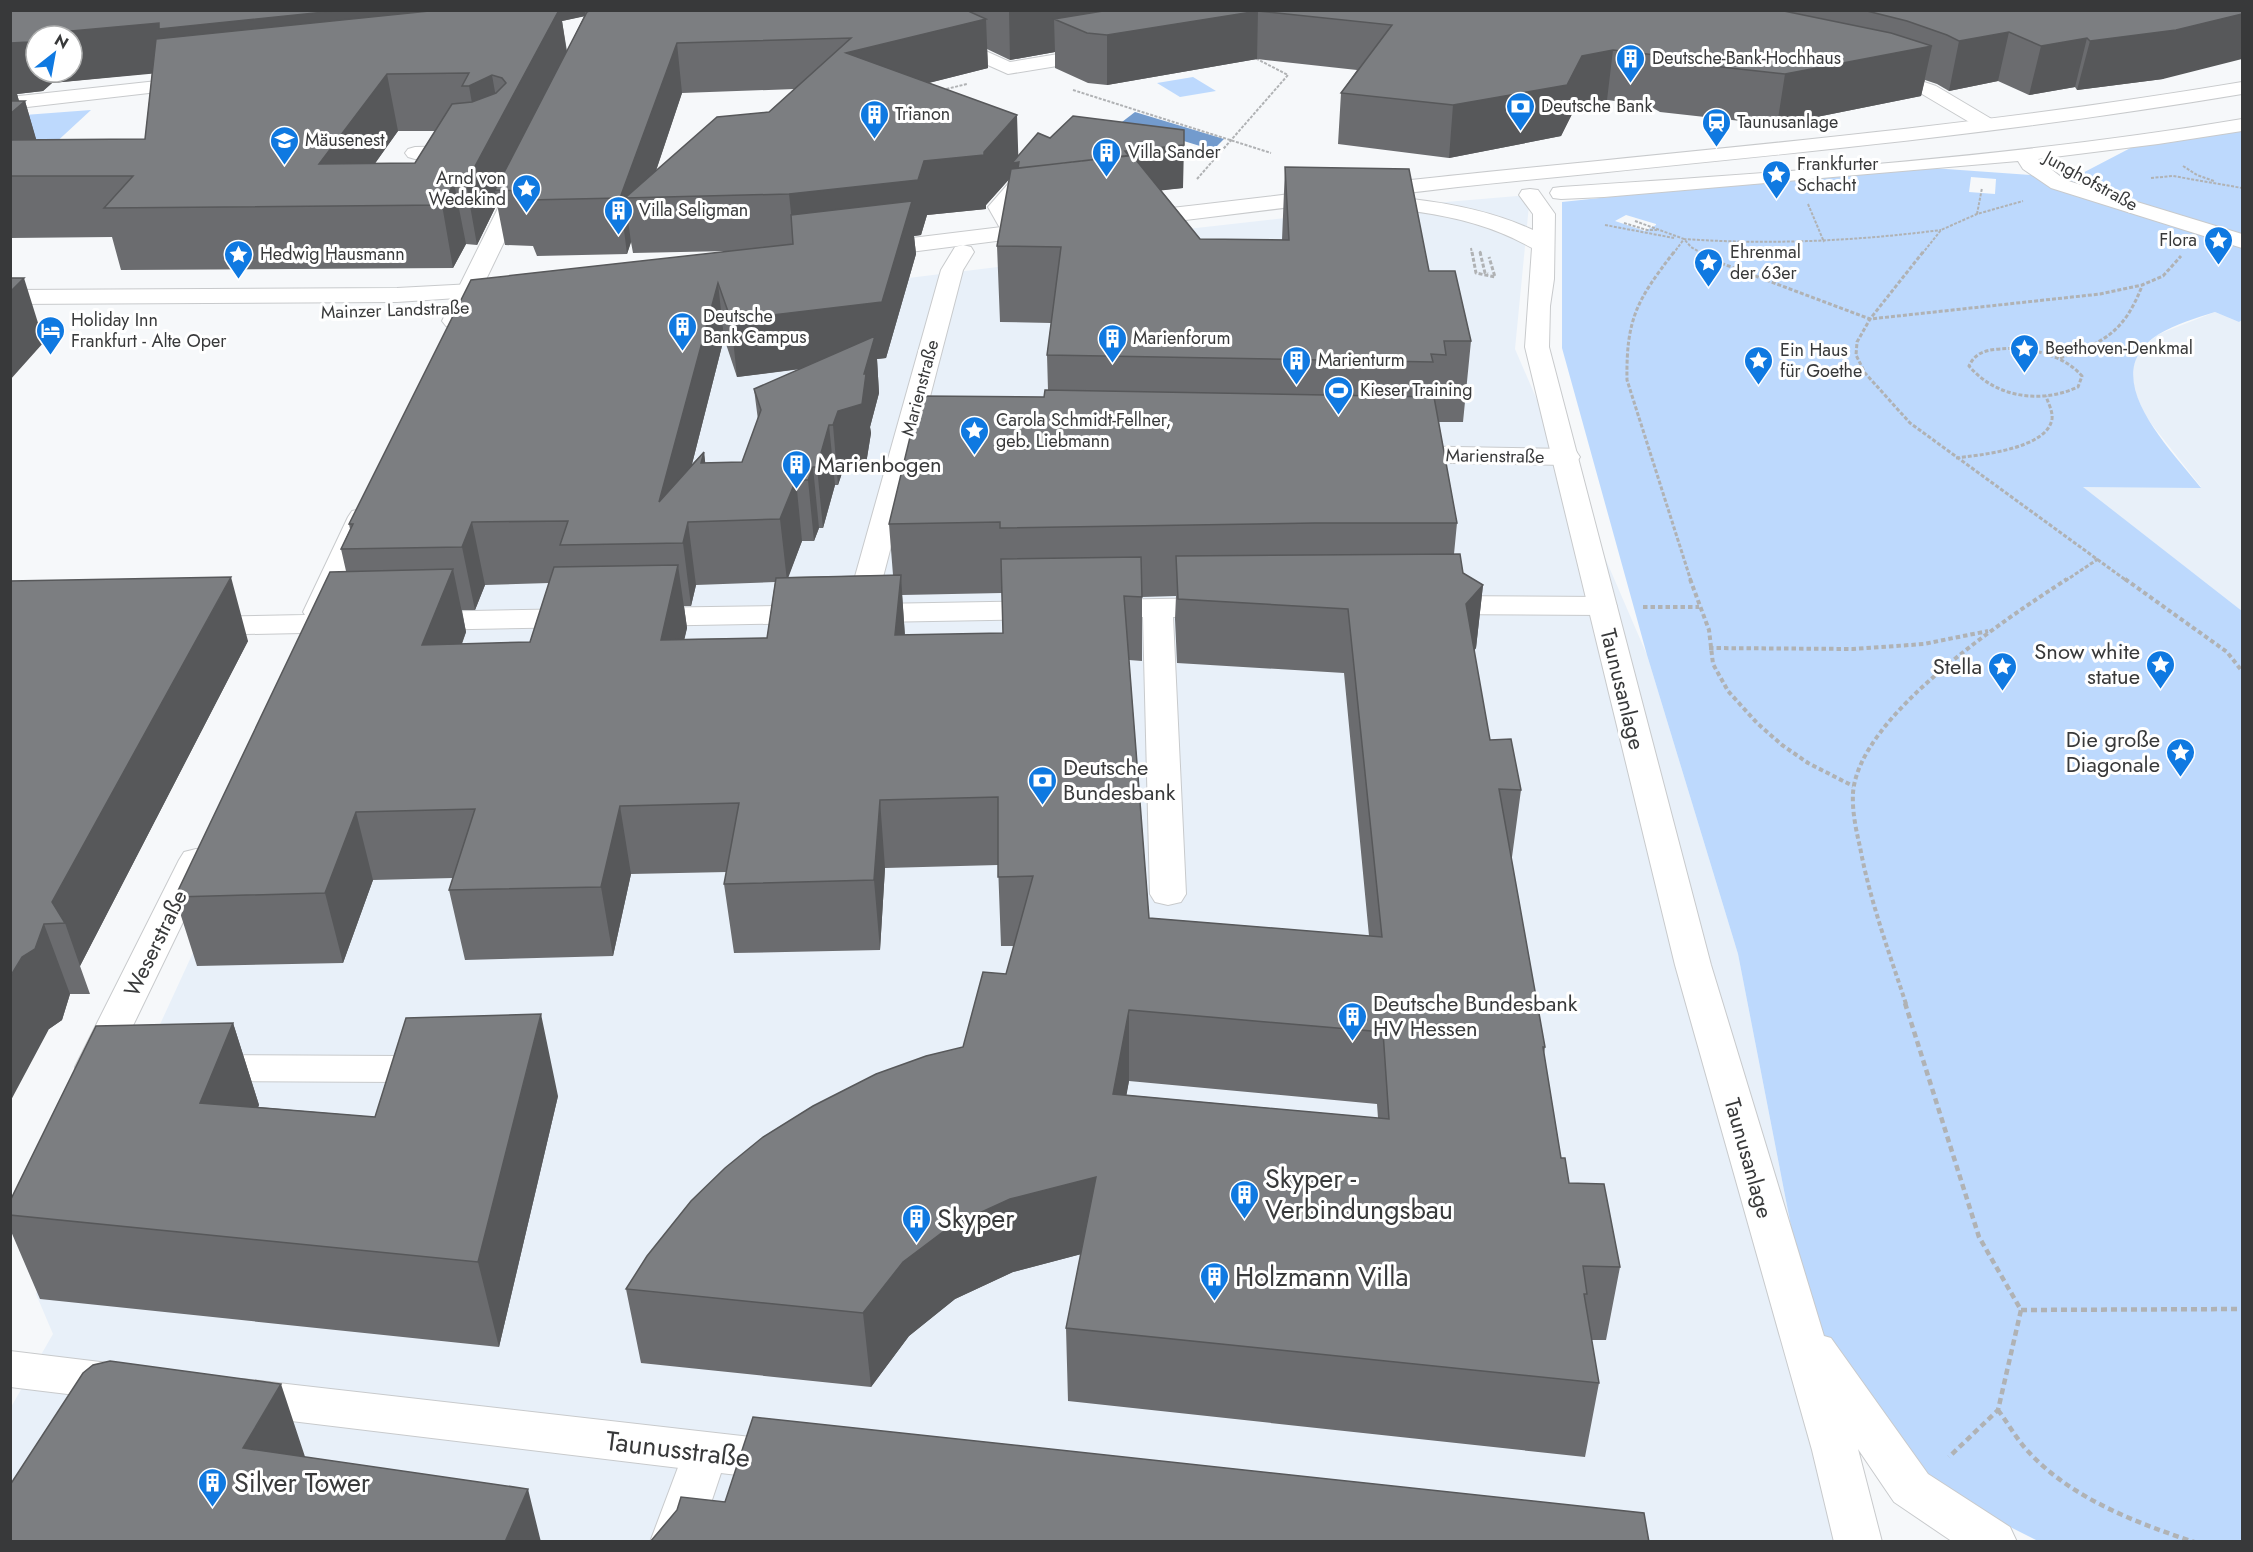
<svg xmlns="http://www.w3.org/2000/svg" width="2253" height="1552" viewBox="0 0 2253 1552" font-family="Jost,sans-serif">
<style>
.built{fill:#e8f0f9}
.green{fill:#bdd9fd;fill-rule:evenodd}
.water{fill:#739bcd}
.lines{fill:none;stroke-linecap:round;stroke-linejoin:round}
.minor-casing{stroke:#c8cacc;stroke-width:2}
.major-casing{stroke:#c8cacc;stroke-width:2}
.path-far3{stroke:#b0b2b4;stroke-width:2;stroke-dasharray:3 1.5;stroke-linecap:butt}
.path-far2{stroke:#b0b2b4;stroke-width:3;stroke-dasharray:4 2;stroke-linecap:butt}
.path-far1{stroke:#b0b2b4;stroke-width:4;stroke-dasharray:4.5 3;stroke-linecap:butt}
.path{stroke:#b0b2b4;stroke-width:4.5;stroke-dasharray:6 4;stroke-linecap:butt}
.minor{fill:#fff;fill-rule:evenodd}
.major{fill:#fff;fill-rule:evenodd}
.wall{fill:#6b6c6f;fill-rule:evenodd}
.shaded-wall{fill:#57585a;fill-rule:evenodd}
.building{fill:#7c7e81;stroke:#57585a;stroke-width:1.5;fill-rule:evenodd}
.labels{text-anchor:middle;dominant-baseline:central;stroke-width:6;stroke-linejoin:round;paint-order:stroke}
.far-poi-label{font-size:18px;fill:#38393a;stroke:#fff;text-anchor:start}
.far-street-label{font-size:18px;fill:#38393a;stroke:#fff}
.poi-label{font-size:22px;fill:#38393a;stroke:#fff;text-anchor:start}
.street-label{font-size:22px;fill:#38393a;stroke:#fff}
.near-poi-label{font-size:27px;fill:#38393a;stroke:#fff;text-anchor:start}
.near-street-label{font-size:27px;fill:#38393a;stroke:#fff}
</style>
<rect width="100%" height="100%" fill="#f6f8fa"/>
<path class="built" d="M1530,195l-15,154 132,306 91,299 72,370 53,217 -1852,1v-135l42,-73 -17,-40 442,-961 15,-4 660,-81 -10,-14 232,-26z
M2215,312l24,10 3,-2v291l-160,-124h119l-55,-70 -11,-25 -3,-19 4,-16 11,-14 12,-9z"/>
<path class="green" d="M1193,77l23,14 -36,6 -23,-14z
M91,110l-39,36h-41v-30z
M2242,125v195l-3,2 -24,-10c-19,6 -39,12 -56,22 -66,41 12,115 42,154l-118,-1 159,124v930h-204l-113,-57 -115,-160 -72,-370 -91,-299 -85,-307v-146l342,-36 169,12 69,-36zM1971,177l25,2 -1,15 -26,-2zM1626,215l30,9v1l-11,6 -30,-10z"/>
<path class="water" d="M1135,112l89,27 -11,11 -91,-28z"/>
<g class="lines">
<defs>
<path id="minor" d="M871,10h24l115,52 90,-15 7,2 2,4 -2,4 -7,2 -92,15 -135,-60z
M1882,68l54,18 59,35 3,4 -3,4h-14l-59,-35 -47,-16 -2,-4 2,-4z
M194,77l7,2 3,4 -3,4 -191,22v-12z
M465,146l7,2 3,4 -3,4 -57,3 -7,-2 -3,-4 3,-4 7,-2z
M1034,160l7,2 3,4 -34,41 14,25 -3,5 -8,2 -8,-2 -17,-30 39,-45z
M521,178l7,2 4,4 -66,137 -4,5 -8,2 -8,-2 -4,-5 68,-137 4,-4z
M963,245l8,2 3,5 -11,18 -87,334 171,-3 10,3 5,6 -5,6 -10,3 -408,7 -11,-3 -4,-6 4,-6 11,-3 208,-3 94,-335 14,-23z
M1400,446l167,3 9,2 4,6 -4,6 -9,2 -167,-3 -9,-2 -4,-6 4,-6z
M362,509l10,2 4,6 -45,97h20l11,3 4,6 -4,6 -11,3 -153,3 -11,-3 -4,-6 4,-6 11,-3 107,-2 -2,-3 45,-95 4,-6z
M1437,596l165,1 10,3 5,6 -5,6 -10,3 -165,-1 -10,-3 -5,-6 5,-6z
M1220,598l10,3 5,6 -5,6 -10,3 -47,1 13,277 -5,8 -13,3 -13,-3 -5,-8 -7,-277 -45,1 -10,-3 -5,-6 5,-6 10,-3z
M582,609l11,3 4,6 -4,6 -11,3 -162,3 -11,-3 -4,-6 4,-6 11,-3z
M196,849l12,3 5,8 -100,207 -5,10 -14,3 -14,-3 -5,-10 104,-207 5,-8z
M204,1055l197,1 14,3 5,10 -5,10 -14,3 -197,-1 -14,-3 -5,-10 5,-10z
M705,1433l16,5 7,14 -30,90h-48l39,-104z"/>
<path id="major" d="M2242,82v12c-260,44 -522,66 -784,93 -107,12 -214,26 -322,39l-8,-2 -3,-5 3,-5 8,-2c108,-12 215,-26 322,-37 262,-27 524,-49 784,-93z
M2242,119v12l-84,13 -120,15 27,21 177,54v14l-191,-60 -28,-19 -5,-8 -414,36 -43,2 -8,-1 -3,-5 3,-5 8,-1c227,-15 456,-30 681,-68z
M1530,189l8,1 17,24 -1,65 -4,27 -1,41 162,618 113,371 7,2 97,136 82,53 7,15h-64l-59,-40 -36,-53 24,93h-48l-22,-92 -137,-485 -150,-618 7,-99c-39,-22 -76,-31 -120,-37l-8,-1 -3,-5 3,-5 8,-1c42,5 82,13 121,31v-16l-14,-19 3,-5z
M1043,222l8,2 3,5 -3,5 -180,23 -8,-2 -3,-5 3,-5 8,-2z
M510,282l8,2 4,5 -4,5 -121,8 -387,2v-14l387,-2z
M10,1351l115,14 16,5 7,13 -7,13 -16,5 -115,-14z
M242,1379l544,62 17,6 6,14 -6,14 -17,6 -544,-66 -16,-5 -7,-13 7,-13z"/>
</defs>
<use href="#minor" class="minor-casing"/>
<use href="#major" class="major-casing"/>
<path class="path-far3" d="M942,90l25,-6
M1073,90l198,63
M2183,166l14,9 17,6
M2151,178l22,-2 69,12
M1197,179l91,-104 -33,-17
M1808,204l16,38
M1977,214l5,-26
M1635,221l49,18 7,8 12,7
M1624,223l23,7h10
M1605,225l69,13
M1471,248l1,6
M1480,251l1,3
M1673,254l11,-15c86,6 171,2 257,-9
M1922,254l19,-24 36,-16 46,-13"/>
<path class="path-far2" d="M1472,252l4,21 19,4 -6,-20
M1480,252l5,21 3,1
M1674,252c-37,48 -48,67 -47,128l64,201
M1700,252l18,10 152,57 230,-25 42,-9 21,-9 18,-20
M1923,252l-53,67 -13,23 -1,13 9,18 45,50 217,158
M2014,348c26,3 50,8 68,28l-4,11c-37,17 -82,11 -109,-21 9,-19 26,-16 45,-18z
M2060,358c45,-16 64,-26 82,-72
M1956,458c24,-3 91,-9 96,-39 1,-8 -4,-16 -6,-23
M2065,581l33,-22"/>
<path class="path-far1" d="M1690,579l19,51 4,34 15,27 29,32 25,22 26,18 45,23
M2125,579l102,73 15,19
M1643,607h56
M1709,648l144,1 71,-5 64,-13
M1906,1004c-17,-52 -36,-103 -46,-157 -4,-17 -8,-36 -7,-54 6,-78 153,-174 214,-214"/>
<path class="path" d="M1905,1003l74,234 42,73 -23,100 -49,47
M2021,1310l221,-1
M1998,1410c9,12 17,26 27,38 43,49 109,74 169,94"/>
<use href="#minor" class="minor"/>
<use href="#major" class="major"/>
</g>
<path class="wall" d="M10,10h1992l4,1 236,-1 -79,69 -86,11 -2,-3 -46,8 -31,-14 -49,10 -12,-7 -12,-4 -4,16 -144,29 -117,-13 -12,-7 -41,-5 -31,6 -15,30 -112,22 -111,-14 3,-51 16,-23 -100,-11 -150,26 -19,-2 -33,-15v-16l-45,8 -23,-11 1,19 -60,15 90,73 165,32 -22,2 39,49 82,1 3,-73 144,104 42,70 -8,81h-24v2l18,99 -3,31 9,19 20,12 -7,63 -2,3 16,89 31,50 -9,67h-1l34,190 -1,7 17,104 8,25 51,84 -14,73h-15l8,43 -14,74 -517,-56 -2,-73 15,-74 -68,18 -58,27 -46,37 -38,51 -230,-24 -15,-74 337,-242 43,-73 8,-28h-13l-3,-81 -113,3 -5,82 -146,3 -10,-69 3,-12 -96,2 -18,82 -148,4 -16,-70 4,-12 -80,2 -30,83 -146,3 -22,-69 171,-326 -5,-22 9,-20 -1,-5 379,-273 -95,2 -2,-11 -4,12 -90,2 -4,-10 -28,-1 -8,-41 -20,41 -11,-1 -13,24 -332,2 -9,-33 -102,1zM584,16l-17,35 -5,-30zM152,73l-7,66 -109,1 -11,-39h-6l-2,-7 26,-3 9,-8zM795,89l-26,23 -113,59 26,-78zM398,131h37l-20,32h-40zM1010,178l-13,68 3,76 51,1 -4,32 1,35 -4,7 -155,127 4,51 -105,2 14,-36h12l5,-13h4l12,-43h3l5,-15 23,-6 5,-31 -1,-6 9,-34 -2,-34 9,-1 30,-104 -2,-18 7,-1 6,-20 59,-6v-4zM724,338l13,39 64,-8 -47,20 4,31 -16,42 -37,1 -1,-11 -12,12zM775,582l-8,56 -83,1 3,-11 -3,-22h7l5,-21zM549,583l-19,59 -68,2 4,-12 -4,-22h13l10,-25zM1002,593l1,40 -98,2 -3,-40zM1176,596l-1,23 2,44 167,10 25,263 -220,-18 -20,-258 13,1v-64zM1129,1081l248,23 1,14 -252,-23z
M10,581l238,60 -168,325 10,28h-20l-8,26 -13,9z
M233,1023l26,82 -1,2 117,10 183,-21 -59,251 -459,-48 -30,-70v-28z"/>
<path class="shaded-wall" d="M344,10h169l-343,62 -118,11 -9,8 -26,3 3,11 5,-4 17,58 -32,17v-133l28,-9 121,-11zM36,36h36v36h-36z
M531,10h54l1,6 -24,5 6,41 -73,128 2,14 -20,41 -11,-62 13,-39 -10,-58 23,-11 8,45z
M1014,10h284l-40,1 -1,48 -150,26v-50l-53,-16 1,33 -45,8 -1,-49z
M2242,14v45l-79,20 -86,11 13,-49z
M986,19l2,49 -138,35 -4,-50z
M2009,32l-11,49 -49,10 10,-50z
M2087,38l-12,49 -46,8 12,-49z
M677,43l5,50 -35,104 -22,1 6,44 -4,12 -7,-56z
M1932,46l-11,50 -144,29 8,-51z
M1613,50l-6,50 -31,6 -15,30 -112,22 4,-53 129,-49z
M387,74l11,57 -53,75 -26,-42z
M1017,115l2,62 -6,-2 -27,30v4l-59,6 -6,20 -7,1 2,18 -30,104 -9,1 2,34 -9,34 1,6 -5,31 -23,6 -5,15 -5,-60 5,-14 26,-37 4,-14 -131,17 -6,-57 64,-70 -6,-56 135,-33 60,-9z
M1184,145l-1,43 -53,6 -5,-43z
M454,183l12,61 -13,24 -11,-63z
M24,278l20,64 -34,38v-88z
M718,283l6,55 -52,205 -13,-41z
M829,425l6,60 -12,43 -6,-61z
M704,452l7,60 -10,-49z
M813,467l6,61 -5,13 -6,-61z
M796,480l6,61 -15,40 -7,-62z
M472,522l13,63 -10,25 -13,-63z
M688,522l8,63 -5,21 -8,-63z
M678,565l9,63 -17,76 -9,-64z
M453,569l13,63 -30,78 -14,-65z
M901,575l4,64 -10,-4z
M231,577l17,64 -168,325 -15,-43 -13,-21z
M1483,585l-7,63 -17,20 7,-64z
M880,800l5,68 -5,82 -6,-70z
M620,806l11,68 -18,82 -12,-69z
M356,812l17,68 -30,83 -18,-70z
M44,924l26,70 -8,26 -13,9 -39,73v-125l12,-20z
M1129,1010v71l-15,85 -1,-72z
M541,1014l17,82 -59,251 -21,-85z
M233,1023l26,82 -31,81 -28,-83z
M1096,1177l1,73 -84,22 -58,27 -46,37 -38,51 -8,-74 40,-51 48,-36 59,-27z
M281,1384l37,112 -75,-48z
M528,1489l13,53h-36z"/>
<path class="building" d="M10,10h334l-185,19v-6l-121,11 -9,8 -19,1z
M439,10h120l-93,173h-12l-12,22 -338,3 29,-32h-123v-36l135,-1 11,-100zM469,73l-7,13h7l23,-11 10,3 4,5 -10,10 -24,9 -20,2 -37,59 -96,1 68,-90z
M591,10h375l20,9 -140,34 171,62 -33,37v3l-60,6 -6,19 -129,14 -164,4 92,-81 52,-5 82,-74 -174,5 -57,155 -92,2 -4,-9 -29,-1 92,-178z
M1109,10h670l112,23 41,13 -147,28 -118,-13 -12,-6 -42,-5 -31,6 -15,29 -114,20 -112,-12 51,-68 -134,-14 -151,24 -20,-2 -33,-14z
M1863,10l143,1 236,-1v4l-66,16 -86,11 -3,-3 -46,8 -32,-14 -50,9 -12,-6 -40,-14z
M10,101h15l-15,13z
M1073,116l111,14v15l-59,6 4,5 -111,12 1,-6 -7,1 26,-30 12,5z
M1132,155l68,84 89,1 -4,-73 124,2 20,102h26l16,70h-27l2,14 -15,-1 2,8 -386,-7 14,-108 -64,-1 14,-77z
M912,201l-30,101 -151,18 -13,-37 -59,219 45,-50 -3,11 41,-1 19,-52 -7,-21 121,-53 -11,38h2l-4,30 -24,7 -5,14h-4l-12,42h-4l-5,13h-12l-16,39 -92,3 -5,21 -123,2 8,-24 -96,1 -10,25 -121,2 12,-25h-4l122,-244 322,-36 -2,-29z
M10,278h14l-14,14z
M1045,390l389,7 23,126h-142l-315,5v-6l-111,2 31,-128 124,1z
M1460,554l3,19 20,12 -17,19 24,136 21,-1 10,51 -22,-1 46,258h-2l18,111h4l4,25 35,1 16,83 -37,-1 4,28h-3l15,89 -533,-55 30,-151 -86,22 -59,27 -48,36 -40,51 -237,-24 21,-33 44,-55 34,-33 38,-31 50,-31 63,-32 50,-18 37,-9 20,-75 23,2 27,-98 -35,1v-80l-118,3 -6,80 -150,4 15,-81 -119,3 -19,81 -152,3 26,-81 -119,3 -31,81 -150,4 155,-325 123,-3 -31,76 108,-3 24,-75 124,-2 -17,75 106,-2 9,-60 125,-3 -6,60 108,-2 -2,-74 140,-2 1,40 -18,-1 25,322 233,19 -34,-328 -170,-10 -2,-43zM1129,1010l254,22 6,87 -276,-25z
M231,577l-179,325 13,21 -21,1 -9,25 -13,8 -12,20v-396z
M541,1014l-63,248 -468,-47v-14l86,-175 137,-3 -33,80 175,14 31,-99z
M110,1361l171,23 -38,64 285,41 -23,53h-495v-57l73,-112 10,-8z
M753,1417l891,96 5,29h-999l27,-32 4,-13 44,5z"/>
<defs>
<symbol id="building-pin" viewBox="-11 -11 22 30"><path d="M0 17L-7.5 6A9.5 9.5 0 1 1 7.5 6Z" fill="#0f79e1" stroke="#fff"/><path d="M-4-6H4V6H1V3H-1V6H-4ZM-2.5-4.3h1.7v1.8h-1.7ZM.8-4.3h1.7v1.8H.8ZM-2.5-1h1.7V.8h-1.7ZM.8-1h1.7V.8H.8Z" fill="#fff"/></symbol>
<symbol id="bank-pin" viewBox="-11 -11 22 30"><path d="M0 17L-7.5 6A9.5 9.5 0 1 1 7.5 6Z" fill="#0f79e1" stroke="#fff"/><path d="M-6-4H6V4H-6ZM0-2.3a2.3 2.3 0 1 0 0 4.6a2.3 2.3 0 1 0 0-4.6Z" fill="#fff"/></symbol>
<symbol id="station-pin" viewBox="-11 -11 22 30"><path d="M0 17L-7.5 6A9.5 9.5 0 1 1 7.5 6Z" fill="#0f79e1" stroke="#fff"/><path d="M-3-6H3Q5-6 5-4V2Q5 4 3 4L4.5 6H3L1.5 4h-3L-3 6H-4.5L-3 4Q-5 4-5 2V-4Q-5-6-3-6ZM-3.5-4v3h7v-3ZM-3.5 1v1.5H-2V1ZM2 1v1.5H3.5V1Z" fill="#fff"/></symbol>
<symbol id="school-pin" viewBox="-11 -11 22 30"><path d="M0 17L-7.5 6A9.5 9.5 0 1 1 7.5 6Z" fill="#0f79e1" stroke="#fff"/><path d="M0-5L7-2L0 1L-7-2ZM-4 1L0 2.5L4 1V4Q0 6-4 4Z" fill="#fff"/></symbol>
<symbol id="sight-pin" viewBox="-11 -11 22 30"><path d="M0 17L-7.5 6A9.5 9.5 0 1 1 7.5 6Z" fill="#0f79e1" stroke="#fff"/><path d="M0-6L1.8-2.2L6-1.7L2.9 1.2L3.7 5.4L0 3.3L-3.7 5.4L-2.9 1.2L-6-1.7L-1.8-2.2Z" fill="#fff"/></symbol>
<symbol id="hotel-pin" viewBox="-11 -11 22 30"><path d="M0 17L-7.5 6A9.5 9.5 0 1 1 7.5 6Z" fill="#0f79e1" stroke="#fff"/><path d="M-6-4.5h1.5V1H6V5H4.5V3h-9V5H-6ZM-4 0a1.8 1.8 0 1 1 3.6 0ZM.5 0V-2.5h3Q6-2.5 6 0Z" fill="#fff"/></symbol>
<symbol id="stadium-pin" viewBox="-11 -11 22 30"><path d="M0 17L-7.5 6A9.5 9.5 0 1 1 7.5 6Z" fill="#0f79e1" stroke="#fff"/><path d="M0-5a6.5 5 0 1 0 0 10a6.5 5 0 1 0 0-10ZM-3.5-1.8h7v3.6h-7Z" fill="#fff"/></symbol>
</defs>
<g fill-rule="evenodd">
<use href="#building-pin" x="1614" y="42" width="33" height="45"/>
<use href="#bank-pin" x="1504" y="90" width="33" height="45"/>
<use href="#building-pin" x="858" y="98" width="33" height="45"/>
<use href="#station-pin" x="1700" y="106" width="33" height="45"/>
<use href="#school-pin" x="268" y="124" width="33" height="45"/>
<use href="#building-pin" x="1090" y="136" width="33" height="45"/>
<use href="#sight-pin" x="1760" y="158" width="33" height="45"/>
<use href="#sight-pin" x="510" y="172" width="33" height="45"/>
<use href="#building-pin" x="602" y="194" width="33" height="45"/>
<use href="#sight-pin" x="2202" y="224" width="33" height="45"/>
<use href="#sight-pin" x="222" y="238" width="33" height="45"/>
<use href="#sight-pin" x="1692" y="246" width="33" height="45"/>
<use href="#building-pin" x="666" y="310" width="33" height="45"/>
<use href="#hotel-pin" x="34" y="314" width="33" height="45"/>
<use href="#building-pin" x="1096" y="322" width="33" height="45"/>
<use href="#sight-pin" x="2008" y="332" width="33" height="45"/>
<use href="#building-pin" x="1280" y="344" width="33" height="45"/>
<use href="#sight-pin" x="1742" y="344" width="33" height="45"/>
<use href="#stadium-pin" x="1322" y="374" width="33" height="45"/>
<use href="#sight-pin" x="958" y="414" width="33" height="45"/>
<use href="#building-pin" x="780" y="448" width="33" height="45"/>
<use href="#sight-pin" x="2144" y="648" width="33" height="45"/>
<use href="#sight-pin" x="1986" y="650" width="33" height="45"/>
<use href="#sight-pin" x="2164" y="736" width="33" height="45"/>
<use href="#bank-pin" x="1026" y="764" width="33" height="45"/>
<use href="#building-pin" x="1336" y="1000" width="33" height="45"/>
<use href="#building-pin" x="1228" y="1178" width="33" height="45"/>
<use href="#building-pin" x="900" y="1202" width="33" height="45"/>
<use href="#building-pin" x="1198" y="1260" width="33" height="45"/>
<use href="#building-pin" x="196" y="1466" width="33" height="45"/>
</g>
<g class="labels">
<g class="far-poi-label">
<text x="1652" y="58">Deutsche-Bank-Hochhaus</text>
<text x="1541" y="106">Deutsche Bank</text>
<text x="895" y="114">Trianon</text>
<text x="1737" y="122">Taunusanlage</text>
<text x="305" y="140">Mäusenest</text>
<text x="1128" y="152">Villa Sander</text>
<text x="1797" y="164">Frankfurter<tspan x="1797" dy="21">Schacht</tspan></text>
<text x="506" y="178" text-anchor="end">Arnd von<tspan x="506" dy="21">Wedekind</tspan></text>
<text x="639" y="210">Villa Seligman</text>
<text x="2197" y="240" text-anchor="end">Flora</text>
<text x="1730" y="252">Ehrenmal<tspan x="1730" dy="21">der 63er</tspan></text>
<text x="260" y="254">Hedwig Hausmann</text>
<text x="703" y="316">Deutsche<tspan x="703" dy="21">Bank Campus</tspan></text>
<text x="71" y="320">Holiday Inn<tspan x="71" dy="21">Frankfurt - Alte Oper</tspan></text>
<text x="1133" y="338">Marienforum</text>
<text x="2045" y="348">Beethoven-Denkmal</text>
<text x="1780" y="350">Ein Haus<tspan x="1780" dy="21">für Goethe</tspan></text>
<text x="1318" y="360">Marienturm</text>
<text x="1360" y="390">Kieser Training</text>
<text x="996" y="420">Carola Schmidt-Fellner,<tspan x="996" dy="21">geb. Liebmann</tspan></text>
</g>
<g class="far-street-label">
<text transform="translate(2091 181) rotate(29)">Junghofstraße</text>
<text transform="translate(395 310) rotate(-2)">Mainzer Landstraße</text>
<text transform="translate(920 388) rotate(-75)">Marienstraße</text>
<text transform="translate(1495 456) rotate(1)">Marienstraße</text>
</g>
<g class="poi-label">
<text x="817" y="464">Marienbogen</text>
<text x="2140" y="651" text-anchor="end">Snow white<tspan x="2140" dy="25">statue</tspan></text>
<text x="1982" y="666" text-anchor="end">Stella</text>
<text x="2160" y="739" text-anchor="end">Die große<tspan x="2160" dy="25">Diagonale</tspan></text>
<text x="1063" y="767">Deutsche<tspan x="1063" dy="25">Bundesbank</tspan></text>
<text x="1373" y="1003">Deutsche Bundesbank<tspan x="1373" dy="25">HV Hessen</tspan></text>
</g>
<g class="street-label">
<text transform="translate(1623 689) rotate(76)">Taunusanlage</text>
<text transform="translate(155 943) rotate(-64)">Weserstraße</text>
<text transform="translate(1749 1158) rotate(74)">Taunusanlage</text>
</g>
<g class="near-poi-label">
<text x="1265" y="1178">Skyper -<tspan x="1265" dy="31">Verbindungsbau</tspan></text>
<text x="937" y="1218">Skyper</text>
<text x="1235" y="1276">Holzmann Villa</text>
<text x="234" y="1482">Silver Tower</text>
</g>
<g class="near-street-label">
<text transform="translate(678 1449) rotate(7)">Taunusstraße</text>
</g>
</g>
<rect width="2253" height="1552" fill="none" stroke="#38393a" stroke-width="24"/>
<g transform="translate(54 54) rotate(31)"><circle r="28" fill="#ffffff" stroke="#afb0b0" stroke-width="1.5"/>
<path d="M0-4.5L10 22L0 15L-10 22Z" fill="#0f79e1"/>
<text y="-9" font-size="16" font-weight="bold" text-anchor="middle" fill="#38393a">N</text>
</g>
</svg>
